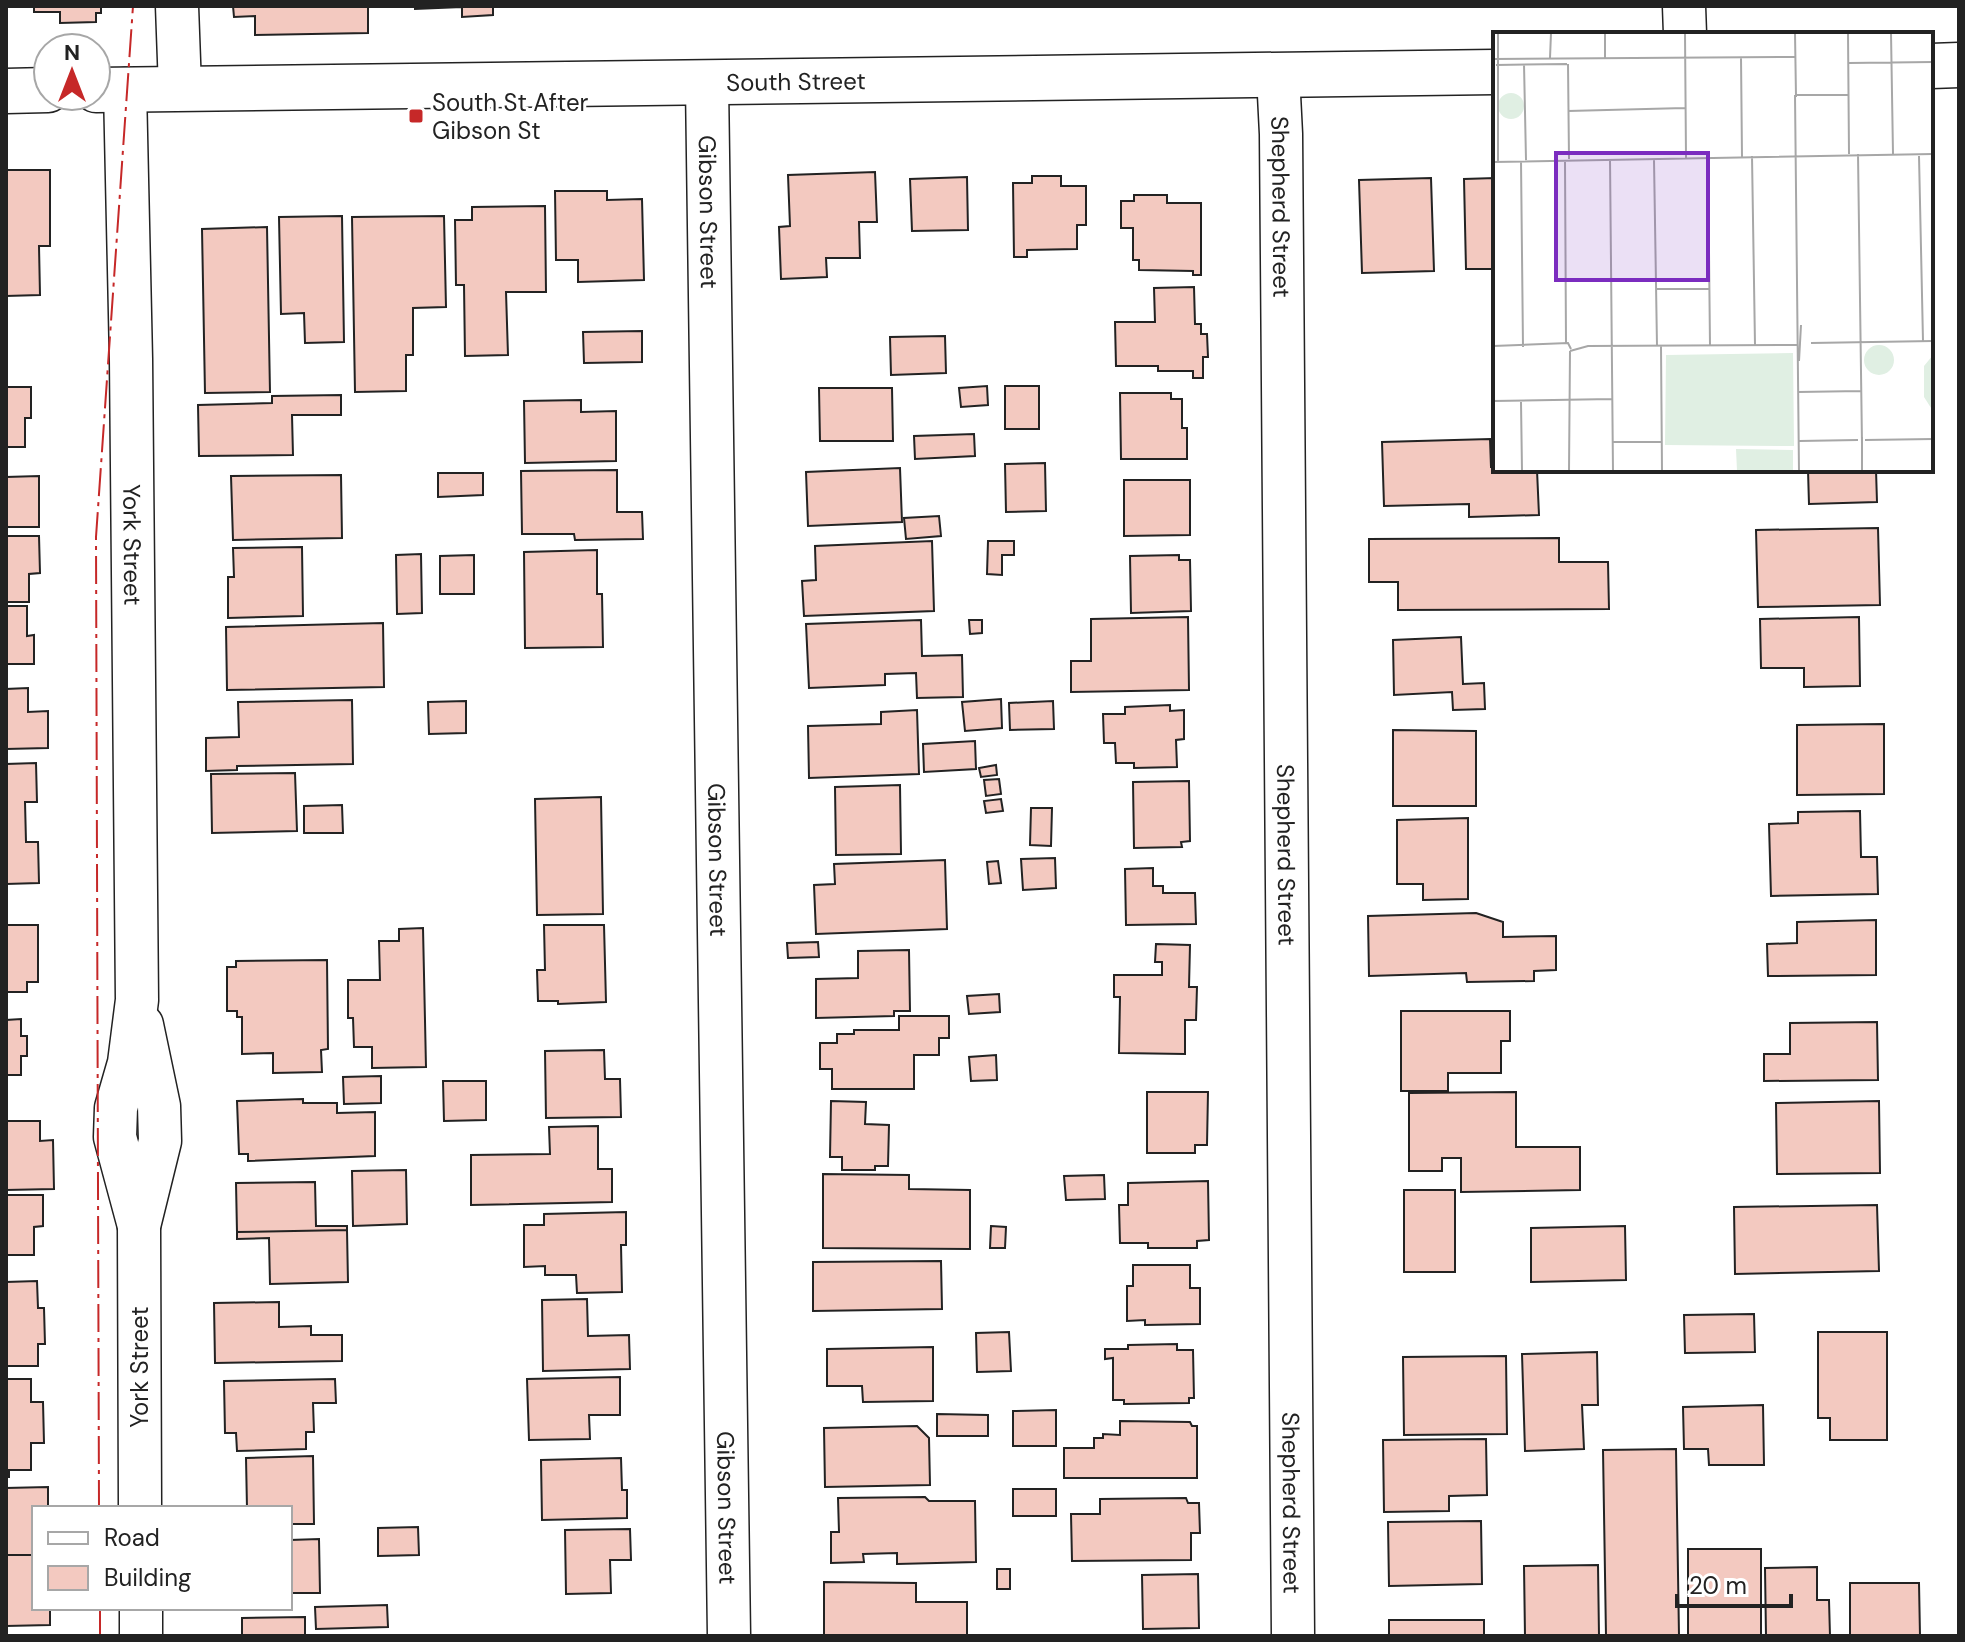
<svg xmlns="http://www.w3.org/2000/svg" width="1965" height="1642" viewBox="0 0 1965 1642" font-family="'DM Sans',sans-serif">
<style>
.building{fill:#f3c9c0;stroke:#222;stroke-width:2}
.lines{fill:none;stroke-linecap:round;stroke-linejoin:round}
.minor-casing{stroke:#222;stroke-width:45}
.major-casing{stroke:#222;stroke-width:47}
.minor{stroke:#fff;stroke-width:42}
.major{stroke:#fff;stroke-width:44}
.power{stroke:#c62828;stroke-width:2;stroke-dasharray:28 6 4 6;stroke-linecap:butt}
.poi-dot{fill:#c62828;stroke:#fff;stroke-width:3}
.labels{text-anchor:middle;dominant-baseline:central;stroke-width:6;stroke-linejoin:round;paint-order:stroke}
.street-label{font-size:24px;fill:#222;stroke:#fff}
.poi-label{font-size:24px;fill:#222;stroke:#fff;text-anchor:start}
.inset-road{fill:none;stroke:#a7a7a7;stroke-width:2}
.view{fill:#7b2cbf;fill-opacity:0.15;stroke:#7b2cbf;stroke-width:4}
.inset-edge{fill:none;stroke:#222;stroke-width:4}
</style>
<rect width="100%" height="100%" fill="#fff"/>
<path class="building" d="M34,6h67v7h-5v9l-36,1v-11h-26z
M233,6h135v27l-113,2v-19l-21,1z
M415,6h78v9l-31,2v-10l-47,2z
M6,170h44v76h-11l1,49 -34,1z
M875,172l2,50h-18l1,36h-34l1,19 -46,2 -2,-52 11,-1 -2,-51z
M1032,176h29v10h25v39h-9v24l-50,1v7h-13l-1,-74h19z
M967,177l1,53 -56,1 -2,-52z
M1431,178l3,93 -72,2 -3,-93z
M1495,178v91h-29l-2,-90z
M555,191h52v9l35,-1 2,81 -66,2v-22h-22z
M1134,195h33v8h34v72h-8v-4l-54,-1v-10h-6v-32h-12v-27h13z
M545,206l1,86h-40l2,63 -43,1 -1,-71h-8l-1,-65h17v-13z
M342,216l2,126 -39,1 -1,-30 -23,1 -2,-97z
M444,216l2,91 -33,1v47h-7v36l-51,1 -3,-175z
M267,227l3,165 -65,1 -3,-164z
M1194,287l1,37h6v10h6l1,23h-5v21h-10v-7h-35v-5h-42l-1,-44h40l-1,-34z
M642,331v31l-58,1 -1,-31z
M945,336l1,37 -55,2 -1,-38z
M987,386l1,19 -27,2 -2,-19z
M1005,386h34v43h-34z
M6,387h25v31h-6v29h-19z
M819,388h73l1,53h-73z
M1120,393h51v6h11v29h5v31h-66z
M341,395v20h-49l1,40 -94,1 -1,-51 74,-2v-7z
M581,400v12l35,-1v50l-91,2 -1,-62z
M974,434l1,22 -60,3 -1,-23z
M1490,439l1,28h4v3h42l2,45 -70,2v-13l-85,2 -2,-64z
M1045,463l1,48 -40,1 -1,-48z
M900,468l2,54 -94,4 -2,-54z
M617,470v42h25l1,27 -68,1 -1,-6h-52l-1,-63z
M1808,470h68l1,32 -68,2z
M438,473h45v22l-45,2z
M341,475l1,63 -109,2 -2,-64z
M39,476v51h-33v-50z
M1124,480h66v55l-66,1z
M939,516l2,20 -35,3 -2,-21z
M1878,528l2,77 -122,2 -2,-77z
M6,536h33l1,37 -11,1v28h-23z
M1559,538v24h49l1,47 -211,1v-28h-29v-43z
M932,541l2,70 -130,5 -2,-35 14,-1 -1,-34z
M988,541h26v14h-12v20l-15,-1z
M302,547l1,69 -75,2v-41h6l-1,-29z
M597,550v44h5l1,53 -78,1 -1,-96z
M421,554l1,59 -25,1 -1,-59z
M474,555v39h-34v-38z
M1179,555v5h11l1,51 -60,2 -1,-57z
M6,606h21v30l7,-1v29h-28z
M1188,617l1,73 -118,2v-31h20v-42z
M1859,617l1,69 -56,1v-19h-43l-1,-49z
M921,620l1,36 40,-1 1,42 -46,1 -1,-25 -31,1v11l-76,3 -3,-64z
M969,620h13v13l-12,1z
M383,623l1,64 -157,3 -1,-63z
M1461,637l2,47 21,-1 1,26 -32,1 -1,-18 -58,3 -1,-55z
M28,688v24l20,-1v37l-42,1v-60z
M1001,699l1,29 -37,3 -3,-29z
M352,700l1,64 -116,2v4l-31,1v-33l33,-1 -1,-35z
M466,701v32l-37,1 -1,-32z
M1053,701l1,28 -44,1 -1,-27z
M1170,705v6l14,-1v29l-8,1 1,27 -43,1v-5h-18l-1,-20h-11l-1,-29h22v-7z
M917,710l2,64 -110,4 -1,-52 73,-2v-12z
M1884,724v70l-87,1v-70z
M1393,730l83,1v75h-83z
M975,741l1,28 -52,3 -1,-28z
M36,763l1,39h-12l1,40h12l1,41 -33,1v-120z
M996,765l1,10 -16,2 -2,-9z
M295,773l2,58 -85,2 -1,-59z
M999,779l2,15 -15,2 -2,-16z
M1189,781l1,60 -9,1 1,5 -48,1 -1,-66z
M900,785l1,69 -65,1 -1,-68z
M601,797l2,117 -66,1 -2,-116z
M1001,799l2,12 -17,2 -2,-12z
M342,805l1,28h-39v-27z
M1031,808h21l-1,38 -21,-1z
M1860,811l1,46h16l1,37 -107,2 -2,-72 29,-1v-11z
M1468,818v81l-45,1v-16h-26v-64z
M1055,858l1,30 -33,2 -2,-31z
M945,860l2,69 -131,5 -2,-49 21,-1 -1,-20z
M998,861l3,22 -12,1 -2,-22z
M1153,868v18h10v7h32l1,31 -70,1 -1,-56z
M1476,913l27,9v15l53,-1v34l-22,1v10l-67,1 -1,-9 -97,3 -1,-60z
M1876,920v55l-108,1 -1,-32 30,-1v-21z
M6,925h32v57h-11v10h-21z
M544,925h60l2,77 -48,2v-3h-20l-1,-31h8z
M423,928l3,139 -54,1v-21h-18l-1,-29h-5v-38h32l-1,-39h20v-12z
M818,942l1,15 -31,1 -1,-15z
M1156,944l34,1 -1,42h8l-1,33h-11v34l-66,-1 1,-56h-6v-22h48v-13h-7z
M909,950l1,61h-16v5l-78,2v-39l42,-1v-27z
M327,960l1,89 -7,1 1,22 -49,1v-20l-31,1v-37h-5v-6h-10v-44h9v-6z
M999,994l1,18 -31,2 -2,-18z
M1401,1011h109v30h-9v32h-53v18h-47z
M899,1016h50v22h-10v17h-25v34h-82v-20h-12v-26h17v-9h17v-4h45z
M21,1019v17h6v20h-6v19h-15v-55z
M1877,1022l1,58 -114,1v-27h26v-31z
M604,1050l1,29h15l1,38 -75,1 -1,-67z
M996,1055l1,25 -26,1 -2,-24z
M381,1076v27l-37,1 -1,-27z
M443,1081h43v39l-42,1z
M1147,1092h61l-1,53h-12v8h-48z
M1516,1092v55h64v43l-119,2v-34h-19v13h-33v-78z
M303,1099v4h34v10l38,-1v44l-127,5v-7h-9l-2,-53z
M831,1101l35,1 -1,22 24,1 -1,41h-13v4h-33v-13h-12z
M1879,1101l1,72 -103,1 -1,-71z
M6,1121h34v20l13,-1 1,49 -48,1z
M598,1126v43h14v33l-141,3v-50l79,-1 -1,-27z
M406,1170l1,54 -54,2 -1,-55z
M823,1174l86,1v14l61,1v59l-147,-1z
M1104,1175l1,24 -39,1 -2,-24z
M1208,1181l1,59 -12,1v7h-49v-5h-28l-1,-38h9v-22z
M315,1182l1,44h31v4l-110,2 -1,-49z
M1404,1190h51v82h-51z
M6,1195h37v31l-9,1v28h-28z
M1877,1205l2,66 -144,3 -1,-67z
M626,1212v33h-5l1,47 -45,1 -1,-18h-31v-9l-21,1v-42h20v-11z
M991,1226l15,1 -1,21h-15z
M1625,1226l1,54 -95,2v-54z
M347,1230l1,52 -78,2 -1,-46 -32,1v-7z
M941,1261l1,48 -129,2v-49z
M1133,1265h57v23h10v36l-55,1v-5l-18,1v-35h6z
M37,1281l1,27h6l1,36h-7v22h-32v-84z
M587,1299l1,37 41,-1 1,34 -87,2 -1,-71z
M279,1302v25l32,-1v9h31v26l-127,2 -1,-60z
M1754,1314l1,38 -70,1 -1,-38z
M1009,1332l2,39 -34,1 -1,-39z
M1818,1332h69v108h-57v-22h-12z
M1177,1344v6h16l1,48h-5v5l-65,1v-4h-11v-42l-8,1v-10h23v-4z
M933,1347v54l-70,1 -1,-16h-35v-37z
M1597,1352l1,53h-16l2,44 -59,2 -3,-97z
M1506,1356l1,78 -103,1 -1,-78z
M620,1377v38h-31l1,24 -61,1 -2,-61z
M6,1379h25v23h12l1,41h-13v27h-22v7h-3z
M335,1379l1,24h-23l1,29h-8v17l-69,2 -1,-18h-11l-1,-52z
M1763,1405l1,60h-55l-1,-16h-24l-1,-42z
M1056,1410v36h-43v-35z
M937,1414l51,1v21h-51z
M1120,1421l70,1 2,4h5v52h-133v-30h30v-10h9v-4l17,1z
M917,1426l12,12 1,47 -105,2 -1,-59z
M1486,1439l1,56 -38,1v15l-65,1 -1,-72z
M1676,1449l3,187h-73l-3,-186z
M313,1456l1,68h-24v-16h-43l-1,-50z
M621,1458l1,32h5v28l-85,2 -1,-60z
M48,1487v21h-14v47h-28v-67z
M1013,1489h43v27h-43z
M925,1497l4,4h46l1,61 -79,2v-11l-34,1 1,8 -33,1v-31h8l-1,-34z
M1186,1498l2,5h11l1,30h-9v27l-119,1 -1,-47h29v-15z
M1481,1521l1,63 -93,2 -1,-64z
M418,1527l1,28 -41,1v-28z
M630,1529l1,31h-21l1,33 -45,1 -1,-64z
M319,1539l1,54h-30v-53z
M1688,1549h73v87h-73z
M6,1555h28v53h16v17l-44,1z
M1598,1565l1,71h-74l-1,-70z
M1817,1567v33h12l1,36h-64l-1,-68z
M997,1569h13v20h-13z
M1198,1574l1,54 -56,1 -1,-54z
M824,1582l92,1v19h51v34h-143z
M1850,1583h69l1,53h-70z
M387,1605l1,22 -72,2 -1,-22z
M305,1617v19h-63v-18z
M1389,1620h95v16h-95z"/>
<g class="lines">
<defs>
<g id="minor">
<path d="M177,6l3,82"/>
<path d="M1684,6l1,28"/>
<path id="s1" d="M1278,75l3,59 12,1502"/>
<path id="s2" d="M707,84l22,1552"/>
<path id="s3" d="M125,89l6,270 6,641 -8,63 -13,45 -1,29 24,89"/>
<path d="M140,1508l-1,-282 21,-85 -1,-35 -17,-81"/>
<path d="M141,1608v28"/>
</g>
<g id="major">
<path d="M1931,66l28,-1"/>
<path id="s4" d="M96,90l1399,-18"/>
<path d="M6,91l42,-1"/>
</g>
</defs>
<use href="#minor" class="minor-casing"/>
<use href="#major" class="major-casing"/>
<use href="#minor" class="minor"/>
<use href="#major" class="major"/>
<path class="power" d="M99,1508l-3,-971 37,-531
M100,1608v28"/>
</g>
<rect class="poi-dot" x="408" y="108" width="16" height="16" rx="4"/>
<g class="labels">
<g class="street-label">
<text stroke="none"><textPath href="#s4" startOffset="700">South Street</textPath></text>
<text stroke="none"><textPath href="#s1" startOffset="132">Shepherd Street</textPath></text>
<text stroke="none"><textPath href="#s2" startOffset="128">Gibson Street</textPath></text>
<text stroke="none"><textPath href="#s3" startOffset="456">York Street</textPath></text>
<text stroke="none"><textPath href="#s1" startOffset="780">Shepherd Street</textPath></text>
<text stroke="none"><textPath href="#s2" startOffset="776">Gibson Street</textPath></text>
<text transform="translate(139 1367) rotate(-90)">York Street</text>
<text stroke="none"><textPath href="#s1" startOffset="1428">Shepherd Street</textPath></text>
<text stroke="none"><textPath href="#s2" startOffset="1424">Gibson Street</textPath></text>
</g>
<g class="poi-label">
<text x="432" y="102">South St After<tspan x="432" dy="28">Gibson St</tspan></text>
</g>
</g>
<g transform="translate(1493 32)">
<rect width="440" height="440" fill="#fff"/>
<path d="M5 74a13 13 0 1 1 26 0a13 13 0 1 1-26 0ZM371 328a15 15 0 1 1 30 0a15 15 0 1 1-30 0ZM300,321l1,93 -129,-1 1,-90zM440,323v56l-9,-14v-31zM243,417l57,1v21h-56z" fill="#e0efe3"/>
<path class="inset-road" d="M5,1v129M112,1v25M192,1l1,125M302,1l1,64M355,1l1,121M398,1l2,121M248,25l1,100M57,26l1,-25M0,27l302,-2M356,31l84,-1M31,32l2,96M75,32l1,95M3,33l71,-1M302,63h54M302,63l4,376M75,79l117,-3M365,122l4,290v-7M259,124l3,189M426,124l4,185M117,127l3,312M215,127l2,186M161,128l3,186M28,129l2,186M0,130l440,-8M72,130l1,181M163,257h53M318,311l122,-2M0,314l75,-3 3,6M168,314l1,125M77,319l18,-5 210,-1M306,329l2,-36M305,360l63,-1M0,369l119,-2M28,370l1,69M372,408l68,-1M306,409l59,-1M120,410h49M369,412v27M76,439l1,-120"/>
<path class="view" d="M63,121h152v127h-152z"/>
<rect width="440" height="440" class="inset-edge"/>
</g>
<rect width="1965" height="1642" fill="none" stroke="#222222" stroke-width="16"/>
<rect x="32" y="1506" width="260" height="104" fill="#ffffff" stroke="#a7a7a7" stroke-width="2"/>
<rect x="48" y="1532" width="40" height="12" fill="#ffffff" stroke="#a7a7a7" stroke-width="2"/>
<text x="104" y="1546" font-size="24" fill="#222222">Road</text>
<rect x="48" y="1566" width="40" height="24" fill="#f3c9c0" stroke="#a7a7a7" stroke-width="2"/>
<text x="104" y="1586" font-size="24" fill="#222222">Building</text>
<g transform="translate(72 72)"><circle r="38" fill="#ffffff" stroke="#a7a7a7" stroke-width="2"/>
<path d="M0-6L14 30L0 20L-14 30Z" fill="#c62828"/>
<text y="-12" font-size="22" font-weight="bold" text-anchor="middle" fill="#222222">N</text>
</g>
<path d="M1677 1594v12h114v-12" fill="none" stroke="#222222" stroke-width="4"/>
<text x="1689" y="1594" font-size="24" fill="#222222" stroke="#ffffff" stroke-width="6" paint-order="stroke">20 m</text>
</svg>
